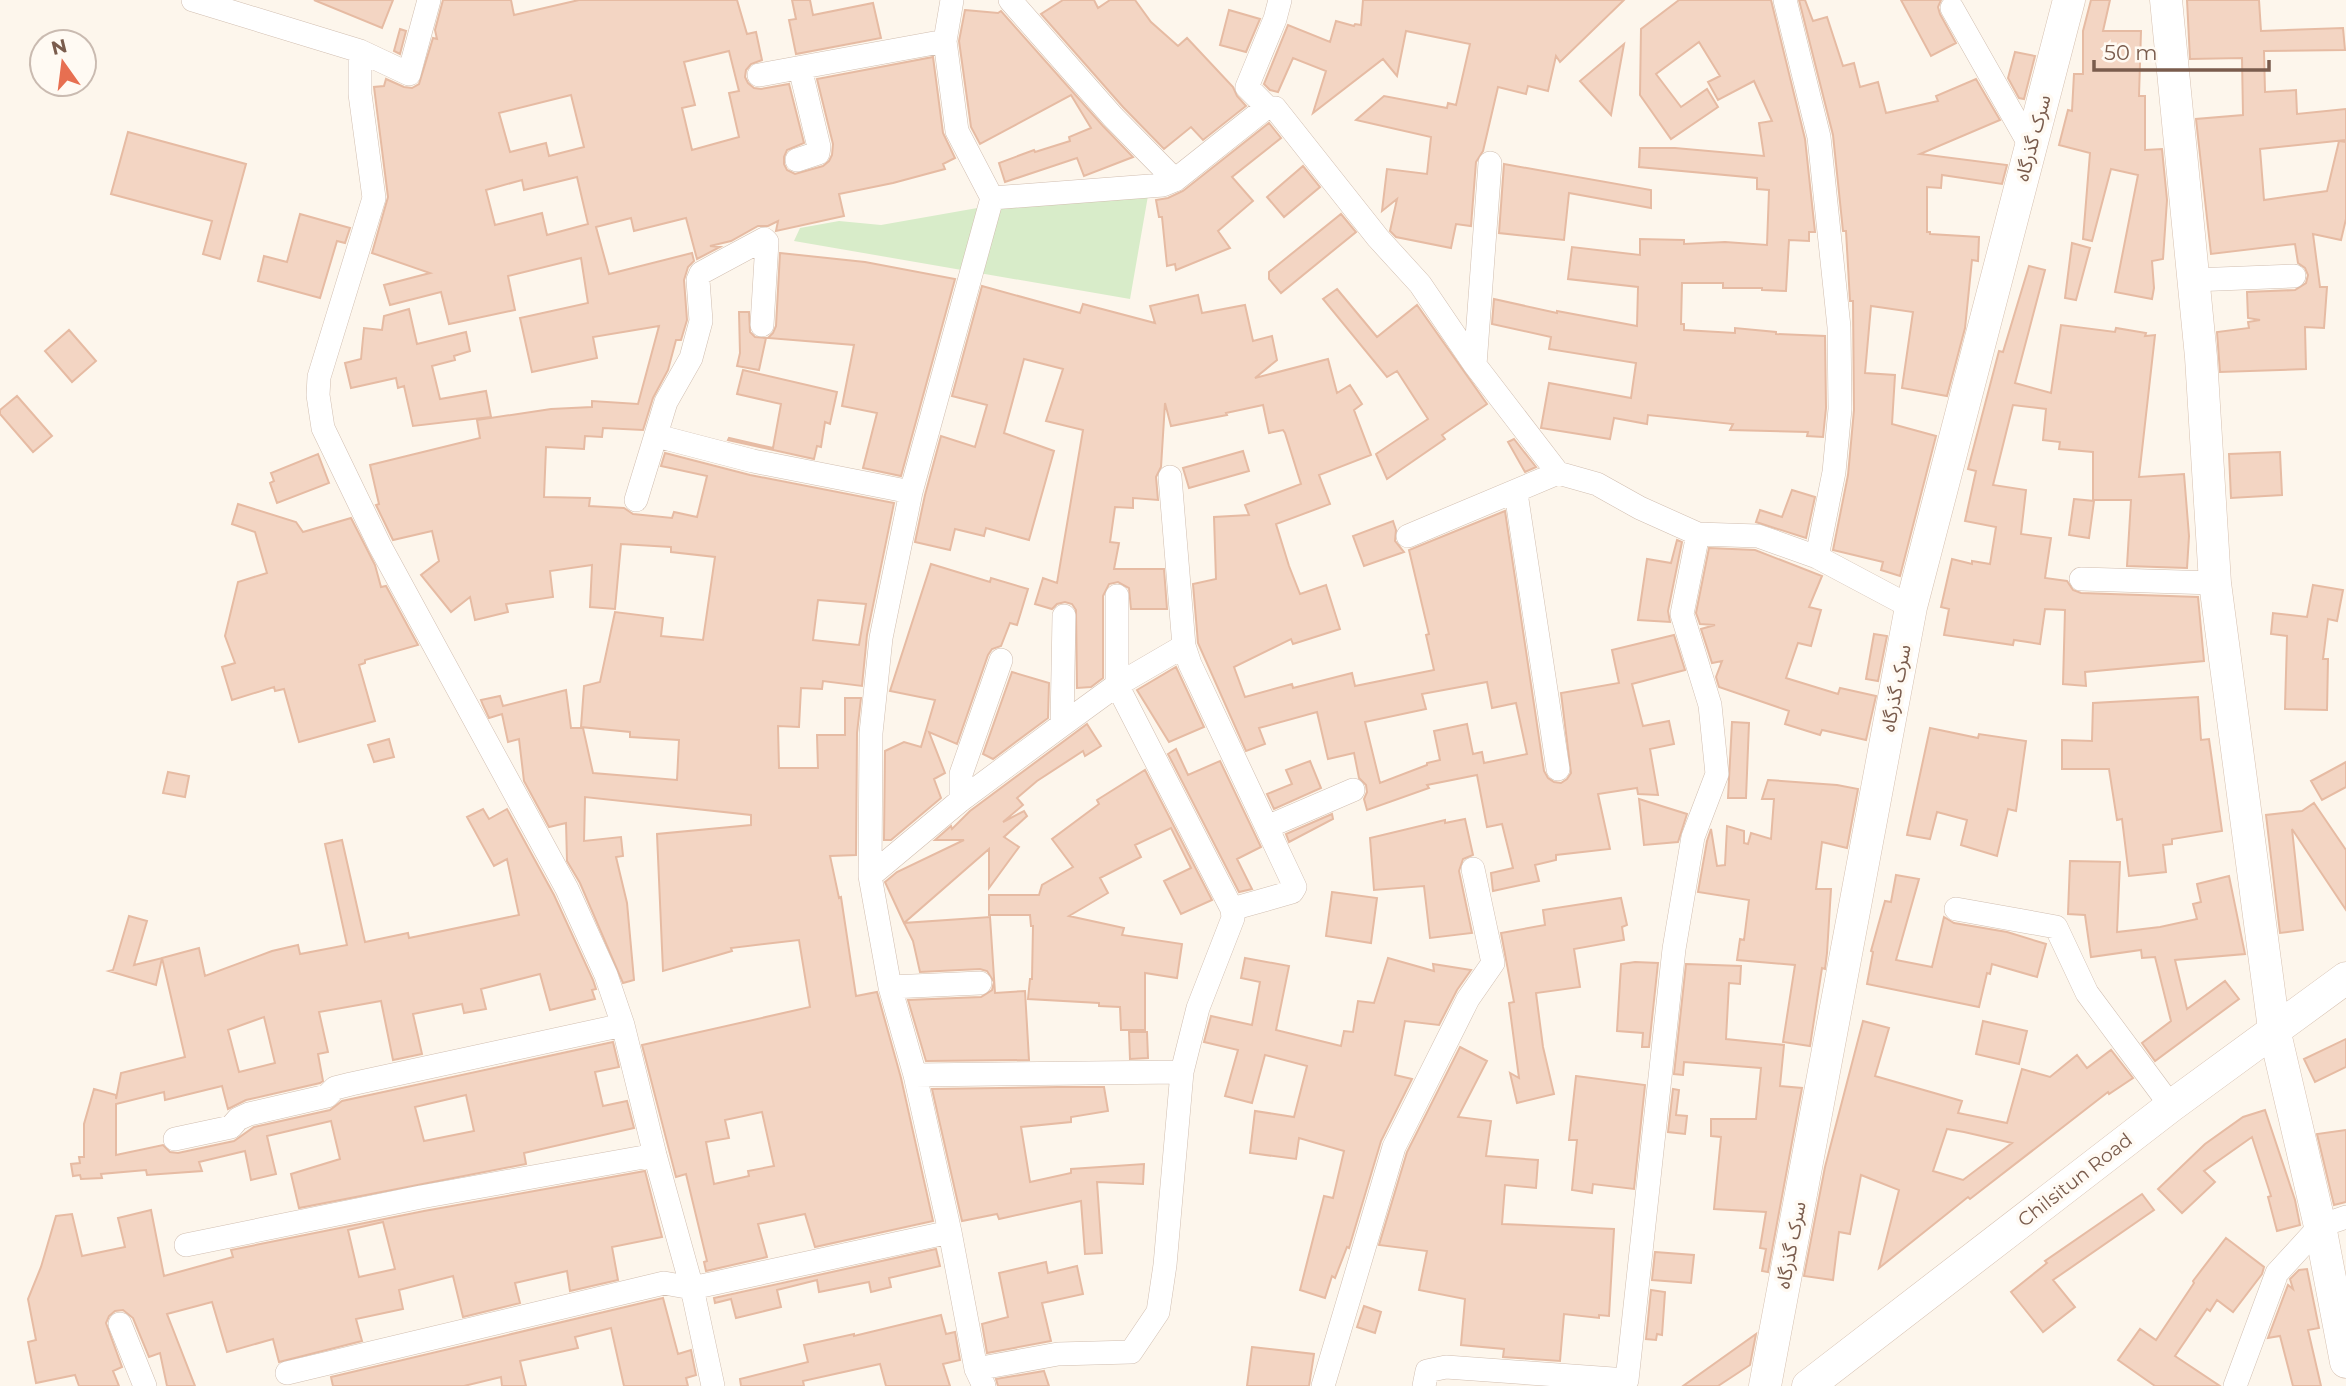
<svg xmlns="http://www.w3.org/2000/svg" width="2346" height="1386" viewBox="0 0 2346 1386" font-family="Montserrat,'Noto Sans Arabic',sans-serif">
<style>
.green{fill:#d8ecc9}
.building{fill:#f3d5c3;stroke:#e6bba3;stroke-width:2;fill-rule:evenodd}
.lines{fill:none;stroke-linecap:round;stroke-linejoin:round}
.street-casing{stroke:#d1beb0;stroke-width:24}
.secondary-casing{stroke:#d6c0b0;stroke-width:33}
.street{stroke:#fff;stroke-width:23}
.secondary{stroke:#fff;stroke-width:32}
.labels{text-anchor:middle;dominant-baseline:central;stroke-width:7;stroke-linejoin:round;paint-order:stroke}
.street-label{font-size:19px;fill:#7a5c4d;stroke:#fffaf3}
</style>
<rect width="100%" height="100%" fill="#fdf6ec"/>
<path class="green" d="M1149,190l-19,109 -336,-58 6,-13 39,-7 42,4 119,-21z"/>
<path class="building" d="M314,0h79l-11,28z
M443,0h68l3,15 65,-15h158l10,34 9,-2 6,28 -11,4 -5,6 -1,7 3,6 6,5 7,1 28,-5 15,59 -17,7 -3,7v7l3,6 8,4 28,-8 6,-5 3,-6 1,-11 -16,-65 116,-22 10,76 12,25 -12,6 2,5 -52,14 -54,11 5,22 -68,15 2,-10 -10,5h-10l-27,15 -21,5 10,1 -23,12 -11,-41 -52,13 -3,-13 -35,9 13,47 83,-21 2,8 -6,6 -4,13 3,40 -6,20h-5l-8,30 -15,28 -10,32 -40,-2 -1,9 -17,-1 -1,13 -38,-2 -2,50 46,1 -1,8 35,2 9,6 39,4 2,-6 23,5 10,-41 -46,-10 4,-13 85,22 144,28 -27,132 -5,51 -39,-5 -1,8 -21,-1 -2,39 -21,-1 1,42h39l-1,-33h28v-37h16l-4,35 -1,122 -26,1 9,42 2,-1 15,99 21,-4 24,86 32,143 -118,26 -10,-33 -47,10 9,33 -61,14 -2,-9 3,-1 -21,-87 -10,3 -34,-132 168,-38 -11,-67 -68,8 1,3 -69,20 -6,-137 94,-9v-10l-166,-18 -1,44 37,-4 2,19 -7,1 11,46 7,77 -11,3 -43,-100 -13,-22 -1,-38 -17,4 -25,-46 -5,-42 -11,3 -6,-28 -13,4 -6,-13 -2,-5 19,-4 3,10 63,-16 5,38h12l10,45 84,7 2,-40 -49,-3v-5l-49,-5 3,-41 16,-4 15,-70 48,6 -2,18 42,4 12,-83 -44,-5v-5l-50,-3 -6,65 -25,-2 2,-42 -42,6 3,26 -47,7 2,8 -33,8 -5,-23 -19,15 -30,-37 18,-14 -7,-30 -39,9 -17,-35 3,-1 -9,-39 110,-27 -3,-18 74,-11 41,-2v-6l46,3 21,-78 -66,11 4,21 -65,14 -12,-54 68,-15 -7,-45 -73,18 7,34 -66,14 -8,-32 -51,13 -6,-20 46,-12 -58,-20 16,-56 -14,-110 10,-1 2,-7 18,8 8,1 7,-4 14,-46 4,1 -2,-9zM729,51l10,40 -10,2 10,44 -47,13 -10,-42 13,-3 -11,-43zM571,95l13,52 -35,9 -3,-13 -36,9 -11,-39zM577,177l11,47 -41,11 -5,-22 -47,12 -9,-35 36,-10 2,10zM818,600l48,4 -7,41 -46,-5zM762,1112l12,54 -26,5 1,5 -35,8 -8,-42 23,-4 -4,-18z
M792,0h18l3,15 60,-12 8,35 -85,16 -7,-34 7,-1z
M1063,0h31l4,8 12,-8h25l16,22 27,24 9,-8 46,49 4,9 9,10 -43,34 -12,-13 -27,22 -41,-42 -82,-93z
M1363,0h261l-64,62 -4,-6 -8,35 -20,-5 -2,8 -28,-7 -15,64 -7,11 -5,64 -15,-2 -5,24 -55,-11 -6,-6 7,-32 -15,12 5,-42 40,5 4,-37 -75,-17 28,-24 63,12 1,-5 8,2 14,-61 -64,-13 -9,45 -14,-17 -70,54 13,-42 -33,-13 -15,34 -8,-2 -6,-6 24,-59 42,17 6,-21 18,5 1,-2 6,1z
M1679,0h92l34,139 10,93h-6v9l-20,-1 -3,51 -24,-1v-2h-39v-5h-41l-1,41h3v6l51,3v-5l41,4v2l49,2 1,72 -3,29 -16,-1 1,-4 -78,-2 3,-6 -85,-9 -1,9 -33,-6 -4,21 -69,-11 8,-45 82,15 5,-35 -87,-14 2,-12 -59,-13 2,-25 63,14v-2l80,15 1,-39 -70,-8 4,-32 68,8v-16l44,1v4l41,-2 42,3 2,-55 -12,-1v-11l-118,-11 1,-19h35l89,8 -5,-33 13,-2 -18,-40 -36,19 -10,-18 12,-6 -21,-34 -43,32 25,33 26,-18 11,18 -47,32 -31,-44 1,-66z
M1799,0h6l8,21 14,-4 16,49 11,-3 6,24 18,-5 8,31 52,-12 -2,-5 40,-17 24,41 -80,34 87,11 -5,19 -60,-9 -1,13 -14,-1v45h3v2l49,3 -1,24 -6,-1 -7,68 -18,68 -45,-8 11,-76 -42,-6 -6,67 30,2 -3,49 44,12 -36,140 -19,-6 2,-8 -50,-12 15,-75 6,-65 -1,-109h-3l-4,-70h-3l-10,-96z
M1901,0h40l-3,7 2,7 16,29 -25,13z
M2091,0h19l-7,31h38l-2,65h6v54l17,-1 5,51 -4,59 -11,2 2,27 -2,11 -37,-7 23,-117 -27,-6 -19,72 -9,-2 7,-86 -31,-8 9,-35 4,1 2,-37h9v-43z
M2187,0h72l2,31 82,-3 2,22 -81,1 1,41 31,-2 1,24 49,-5v31l-86,9 4,51 63,-9 12,-50 7,1v77l-5,21 -28,-6 7,53h7l-3,41 -19,-1 1,42 -86,3 -3,-40 32,-4 -1,-6 12,-2 -12,-2 -1,-26 48,-2 11,-7 2,-8 -3,-7 -7,-5 -3,-19 -84,10 -15,-135 47,-4 -1,-57 -52,1z
M965,10l33,3 3,-2 102,115 30,31 -49,19 -7,-18 -72,24 -6,-19 35,-13 1,2 35,-11 -1,-4 22,-9 -20,-33 -91,49 -9,-17 -12,-86z
M1229,10l31,9 -14,33 -26,-7z
M400,29l6,2 -6,23 -6,-3z
M1624,44l-13,71 -31,-34z
M2015,52l20,4 -11,43 -5,-1 -11,-20z
M1269,123l12,15 -49,39 21,24 -35,30 12,17 -54,22 -1,-6 -8,2 -5,-49h-3l-3,-17 12,-2 15,-7z
M128,132l118,32 -26,95 -17,-5 9,-33 -101,-27z
M1504,164l147,26v18l-82,-15 -5,47 -65,-7z
M1303,166l17,21 -36,30 -17,-20z
M300,214l50,14 -5,15 -8,-2 -17,57 -62,-17 6,-25 23,6z
M1341,214l15,18 -75,61 -12,-14v-7z
M2072,243l18,5 -14,52 -11,-2z
M780,253l85,9 90,17 -54,197 -38,-8 14,-55 -35,-7 12,-61 -86,-7 5,-5 3,-7z
M2029,266l16,4 -30,113 36,10 10,-68 54,7 1,-4 30,5 -1,3 10,-1 -16,142 45,-3 5,62 -2,32 -60,-2 4,-66h-38v-48l-34,-3 1,-7 -17,-2 3,-31 -33,-4 -20,80 33,5 -5,44 30,4 -6,40 22,3 6,9 8,3 117,4 6,64 -119,11 1,14 -23,-2 2,-74 -20,-1 -5,35 -26,-4 -1,5 -69,-10 5,-26 -8,-2 11,-48 20,5v-3l18,3 6,-37 -31,-6 11,-50 -8,-2 31,-118 4,1z
M982,286l98,27 3,-9 72,19 -5,-17 48,-11 4,18 43,-8 8,36 19,-5 5,24 -22,18 73,-19 9,34 13,-8 12,19 -8,6 17,45 -52,20 11,29 -54,20 13,42 11,28 26,-9 14,44 -47,15 -2,-5 -57,28 11,30 47,-13 1,4 59,-15 3,13 79,-16 -8,-35 3,-1 -20,-84 96,-39 39,260 4,7 6,4 7,1 6,-4 4,-6 -10,-80 58,-10 -7,-33 62,-15 11,35 -53,14 11,42 26,-5 5,23 -24,5 8,46 -20,-1 -1,-6 -39,6 12,55 -54,6v5l-21,5 4,16 -46,10 -2,-18 22,-5 -11,-44 -15,3 -10,-52 -50,10 2,3 -62,22 -3,-11 3,-7 -1,-7 -7,-7 -5,-25 -26,6 -11,-47 -58,16 6,16 -19,7 -48,-108 -5,-59 23,-5 -2,-62 35,-2 -4,-10 56,-21 -16,-51 -2,-3 -14,3 -6,-28 -37,8 1,2 -56,11 -6,-23 -4,64 -5,10 2,23 -25,-2v10l-18,-1 -5,35 9,1 -5,26h50l3,40h-36l-2,-21 -11,-6 -9,2 -6,12v82l-12,9 -14,1 -1,-78 -4,-6 -7,-2 -8,2 -5,5 -17,-5 8,-26 14,5 26,-153 -37,-9 17,-52 -39,-10 -20,74 50,18 -25,89 -43,-12 -2,8 -29,-7 -5,21 -35,-8 10,-47 16,-59 34,11 12,-42 -35,-9zM1487,682l5,26 24,-5 11,51 -43,9 -2,-11 -9,2 -6,-30 -33,7 6,29 -13,3v2l-47,18 -15,-61 61,-13 -4,-15z
M1337,289l40,48 40,-32 70,99 -45,31 3,4 -58,40 -11,-25 52,-35 -31,-48 -10,6 -64,-78z
M409,309l8,35 49,-12 4,19 -16,5 1,4 -23,6 8,33 46,-8 5,26 -78,9 -9,-40 -6,2 -2,-10 -45,10 -6,-25 16,-4 3,-31 18,2 2,-14z
M739,312h10l1,20 5,5 11,1 -7,32 -22,-4 3,-13z
M69,330l27,31 -24,21 -27,-31z
M743,370l94,22 -7,32 -5,-2 -4,25 -4,-1 -3,13 -86,-19 1,-2 44,10 8,-44 -44,-10z
M17,396l35,40 -19,16 -33,-38v-4z
M1514,439l22,28 -11,5 -17,-30z
M1243,451l6,20 -60,17 -6,-20z
M2280,452l2,43 -51,3 -2,-44z
M318,454l11,29 -52,20 -7,-20 4,-2 -3,-8z
M1792,490l23,7 -9,41 -50,-16 4,-12 22,7z
M2074,499l20,2 -5,37 -20,-3z
M238,504l58,18 7,10 48,-14 24,47 6,22 5,-1 32,59 -53,15v3l-6,2 16,56 -76,21 -15,-53 -9,2 -1,-4 -42,13 -10,-33 13,-4 -10,-27 13,-54 29,-9 -12,-41 -23,-8z
M1393,521l3,9 -1,11 9,11 -40,14 -11,-30z
M1677,540l5,2 -14,69 2,11 -32,-2 9,-61 24,4z
M1709,548l46,2 67,26 -13,31 12,3 -10,36 -13,-3 -12,35 52,16 2,-6 36,8 -10,44 -44,-10 -2,5 -35,-11 4,-13 -70,-24 -3,-10 6,-16 -10,2 -11,-34 14,-4 -15,-1 -4,-11z
M931,564l59,18 1,-4 37,11 -11,36 -7,-2 -9,23 -9,3 -4,6 -31,89 -28,-12 16,41 -11,6 7,19 -50,42h-7l1,-89 19,-9 17,5 14,-47 -45,-9z
M2313,585l30,5 -6,31 -9,-2 -5,40h5l-1,51 -42,-1 2,-73 -16,-2 2,-21 34,4z
M1874,634l13,2 -9,45 -12,-2z
M1176,667l28,60 -35,15 -32,-52z
M1012,672l37,11 -1,35 -55,41 -10,-5z
M2198,697l3,43 8,-1 13,92 -50,8v5l-9,1 3,27 -37,4 -7,-57 -5,1 -8,-51h-47v-29l30,1 1,-38z
M1732,722l17,1 -3,75h-18z
M1087,724l14,22 -16,10 -2,-5 -46,30 -20,17 6,7 -20,17 21,-11 3,5 -23,21 15,10 -30,41v-39l-85,74 -19,-41 12,-10 67,-32h-29l16,-14 1,3 18,-18z
M1930,728l48,10 1,-4 47,7 -10,70 -8,-2 -11,47 -36,-11 6,-25 -30,-8 -7,27 -23,-4z
M389,739l5,18 -20,5 -6,-17z
M1176,749l12,26 32,-14 41,86 -24,12 15,30 -13,3 -71,-138z
M1310,761l11,27 -47,21 -7,-15 25,-10 -6,-14z
M2346,762v25l-24,13 -11,-19z
M1145,770l67,130 -31,14 -17,-33 27,-13 -20,-40 -36,17 6,12 -41,21 8,15 -39,23 55,12 -2,7 60,9 -5,34 -32,-5v57h-24l-1,-23 -21,-1v-3l-71,-4 2,-20h2l1,-53h-2l-1,-11h-41v-20h50l3,-10 31,-18 -21,-28 47,-35 -2,-4z
M168,772l21,4 -4,21 -22,-4z
M1768,780l69,5 21,4 -11,59 -25,-6 -6,47h15l-4,64 -2,16 -3,-1 -12,78 -27,-4 12,-77 -58,-5 3,-21 4,1 5,-40 -51,-8 9,-51 4,-12 6,37 8,-1 2,-39 17,5v12l4,1 3,-11 20,6 3,-40h-12z
M1639,799l48,15 -9,28 -34,3z
M2314,803l32,47v60l-54,-81 11,101 -23,3 -14,-118 36,-4z
M483,809l6,10 18,-10 47,86 39,85 3,9 -4,1 3,9 -45,11 -10,-36 -59,15 5,20 -22,4 -2,-9 -49,10 9,40 -29,6 -12,-59 -62,11 9,40 -10,2 5,27 -3,2 -74,17 -18,9 -6,-23 -57,14 -1,-8 -48,12v51l47,-10 7,7 8,1 56,-12 20,-14 76,-17 12,-9 271,-59 6,25 -24,5 8,34 24,-5 7,27 -110,25 2,11 -227,44 -8,-34 49,-15 -9,-38 -64,15 9,38 -25,6 -6,-29 -46,11 3,9 -55,4 -1,-5 -45,4 1,4 -21,1 -1,-4 -7,1 -2,-12 9,-1 -1,-6h5v-33l10,-35 22,6v4l5,-26 64,-16 -23,-99 37,-10 6,28 67,-25 26,-6 2,9 47,-9 -22,-101 17,-4 23,102 43,-9 1,5 110,-23 -12,-56 -13,7 -27,-49zM264,1017l11,46 -36,9 -11,-42zM466,1095l8,36 -50,10 -9,-34z
M1332,814l1,5 -44,23 -3,-8z
M1465,819l8,36 -10,4 -4,12 13,62 -42,5 -6,-52 -50,4 -4,-52 75,-18v3z
M2070,861l50,1 -3,70 43,-5 37,-8 -4,-15 8,-2 -4,-18 32,-8 16,78 -70,6 12,49 38,-28 14,18 -84,62 -13,-18 29,-22 -16,-64 -13,1 -1,-8 -50,7 -6,-42 -17,-1z
M1896,875l23,4 -23,81 36,7 12,-50 10,6 53,9 39,12 -9,33 -45,-13 -2,10 -3,-1 -8,34 -112,-23 6,-32 -2,-1 14,-50 6,1z
M1332,892l45,6 -6,45 -45,-7z
M1621,898l6,27 -5,2 2,13 -50,9 6,38 -44,6 7,54 11,47 -37,9 -7,-30 9,5 -10,-75 5,-1 -13,-69 44,-8 -2,-15z
M129,916l18,5 -13,44 28,-7 -6,27 -47,-14 4,-1z
M990,917l5,76 30,-2 4,69 -103,1 -18,-61 73,-3 11,-7 2,-8 -7,-11 -7,-2 -60,3 -7,-31 -9,-18z
M1245,958l44,8 -13,64 65,16 3,-15 9,1 5,-31 16,2 14,-45 46,13 -1,-7 38,6 -14,20 -18,35 -34,-4 -10,54 17,4 -31,62 -32,107 -2,-1 -12,31 -3,-2 -7,22 -25,-8 24,-94 9,2 11,-47 -45,-13 -3,21 -46,-6 5,-42 39,6 13,-51 -42,-11 -13,48 -27,-7 13,-46 -34,-8 7,-26 41,9 8,-43 -19,-4z
M1635,962l23,1 -9,84h-7l1,-14 -26,-2 4,-67z
M1686,964l55,2 -1,18 -11,-1 -3,56 58,6 -4,41 22,2 -34,184 -6,-1 4,-22 -6,-1 6,-36 -52,-3 7,-72 -10,-1v-17h45l5,-51 -77,-6 -1,13 -9,-1z
M1863,1021l26,7 -14,48 87,25 -4,12 49,10 15,-54 28,8 27,-22 10,13 24,-18 22,28 -24,16 -1,-2 -138,107 -2,-2 -89,71 20,-78 -38,-15 -11,59 -11,-2 -6,48 -29,-4 21,-109zM1947,1129l17,3 48,11 -49,37 -30,-9z
M1983,1021l44,10 -8,33 -43,-10z
M1129,1032h18l1,26 -18,1z
M2346,1039v28l-31,15 -11,-23z
M1460,1047l27,14 -29,56 33,4 -5,35 52,4 -2,28 -31,-3 -3,39 112,5 -5,87 -10,-1v3l-35,-4 -4,47 -57,-4 1,-8 -43,-4 4,-46 -46,-9 8,-39 -48,-6 28,-93z
M1576,1076l69,9 -11,104 -41,-5 -1,9 -20,-3 5,-50h-8z
M1058,1087h46l4,24 -37,6v5l-50,5 9,55 41,-9v-4l73,-5 -1,20 -46,-2 5,71 -17,1 -4,-53 -82,18 -2,-5 -35,7 -30,-132z
M1673,1089l6,1 -3,25 11,1 -2,18 -17,-2z
M2265,1110l30,90 5,25 -23,6 -9,-34 3,-1 -19,-59 -48,34 11,11 -33,31 -24,-24 47,-45 38,-27z
M2346,1130v72l-12,3 -17,-71z
M645,1171l17,66 -50,10 6,33 -48,11 -3,-20 -52,12 5,20 -57,14 -10,-41 -54,14 4,19 -47,10 6,22 -83,21 -6,-23 -46,13 -15,-50 -45,12 28,72h-28l-7,-33 -11,4 -16,-39 -10,-8 -8,1 -6,5 -3,7 16,44 -9,4 6,15h-40l-4,-11 -39,8 -8,-41 8,-2 -8,-41 13,-32 15,-51 16,-2 10,42 43,-9 -7,-29 33,-8 13,66 69,-19 -2,-7 193,-39zM383,1222l12,47 -36,8 -11,-47z
M2142,1194l12,16 -101,70 22,27 -32,25 -32,-40 36,-29 -2,-2z
M2226,1238l38,29 -2,7 -29,38 -16,-12 -7,11 -3,-2 -32,47 45,30h-65l-37,-26 22,-31 16,11 38,-57 -1,-2z
M936,1249l4,17 -51,12 2,9 -20,5 -2,-10 -50,10 -2,-12 -40,10 4,17 -45,11 -5,-19 -16,4 -1,-5z
M1655,1252l39,3 -3,28 -39,-3z
M1046,1262l2,11 29,-7 6,28 -41,9 9,38 -64,12 -5,-29 26,-7 -9,-44z
M2307,1269l12,59 -11,2 13,56h-28l-13,-50 -12,2 20,-53 5,4 -3,-10 9,-9z
M1651,1290l14,2 -3,43 -5,-1 -1,6 -10,-1z
M663,1298l15,56 13,-4 5,25 -10,3 2,8h-64l-13,-58 -36,9 3,11 -58,13 6,25h-24l-1,-9 -37,9h-131l-2,-9z
M1364,1306l17,6 -6,21 -18,-6z
M941,1315l5,19 9,-2 5,28 -17,4 7,22h-64l-6,-22 -77,17 1,5h-63l-1,-7 68,-17 -4,-17 50,-11v2z
M1756,1334l-6,31 -32,21h-35z
M1252,1347l62,7 -5,32h-62z
M1044,1371l5,15h-51l-2,-7z"/>
<g class="lines">
<defs>
<path id="street" d="M193,0l167,51 49,23 20,-74
M952,0l-7,41 12,90 35,67 -81,294 -30,146 -10,95 -1,143 20,111 25,88 35,157 26,137 8,17
M1010,0l103,117 62,63
M1280,0l-5,19 -28,68 20,20 8,1 103,130 42,46 55,81 83,108 39,11 43,24 58,26 60,2 59,21 94,50
M1785,0l34,137 20,190 1,82 -6,63 -17,85
M1952,8l79,139
M360,51v43l14,104 -55,179 -1,18 5,33 57,118 187,343 39,86 17,50 32,130 37,133 21,98
M759,75l186,-34
M797,160l21,-7 1,-6 -19,-79
M992,198l171,-13 12,-5 92,-73
M2193,280l101,-4
M1475,365l15,-202
M657,436l96,25 158,31
M1170,477l14,169 6,18 105,223 -3,5 -7,2 -53,15
M1516,493l42,276
M636,500l30,-98 25,-44 10,-37 -3,-41 3,-7 63,-34 3,3 -5,83
M1408,536l150,-63
M2081,579l134,4
M1062,725l2,-109
M961,800v-26l40,-114
M1267,827l86,-37
M870,876l91,-76 101,-75 55,-40 67,-39
M1956,909l100,18 31,66 84,113
M890,987l90,-4
M915,1075l267,-3
M175,1139l56,-12 7,-8 11,-5 78,-18 8,-8 16,-4 272,-59
M186,1245l235,-48 234,-42
M120,1324l25,62
M976,1369l82,-15 73,-2 27,-40 7,-47 17,-193 16,-64 35,-90 -1,-9 -115,-224v-89
M287,1373l377,-90 28,5 258,-56
M1323,1386l71,-239 74,-148 25,-36 -20,-94
M1424,1386l3,-15 19,-4 181,13 47,-431 19,-112 24,-63 -7,-69 -28,-91 16,-80
M2235,1386l42,-113 43,-47 26,-9"/>
<path id="secondary" d="M2166,0l35,357 14,226 59,446 46,197 26,136
M1765,1386l146,-779 158,-607
M1808,1386l363,-280 175,-128"/>
</defs>
<use href="#street" class="street-casing"/>
<use href="#secondary" class="secondary-casing"/>
<use href="#street" class="street"/>
<use href="#secondary" class="secondary"/>
</g>
<g class="labels">
<g class="street-label">
<text transform="translate(2033 138) rotate(-75)">سرک گذرگاه</text>
<text transform="translate(1896 688) rotate(-79)">سرک گذرگاه</text>
<text transform="translate(2075 1180) rotate(-38)">Chilsitun Road</text>
<text transform="translate(1791 1245) rotate(-79)">سرک گذرگاه</text>
</g>
</g>
<g transform="translate(63 63) rotate(346)"><circle r="33" fill="#fffaf3" stroke="#cabbb1" stroke-width="2"/>
<path d="M0-5L12 26L0 18L-12 26Z" fill="#e76f51"/>
<text y="-10" font-size="19" font-weight="bold" text-anchor="middle" fill="#7a5c4d">N</text>
</g>
<path d="M2094 60v10h175v-10" fill="none" stroke="#7a5c4d" stroke-width="3.5"/>
<text x="2104" y="60" font-size="21" fill="#7a5c4d" stroke="#fffaf3" stroke-width="5" paint-order="stroke">50 m</text>
</svg>
